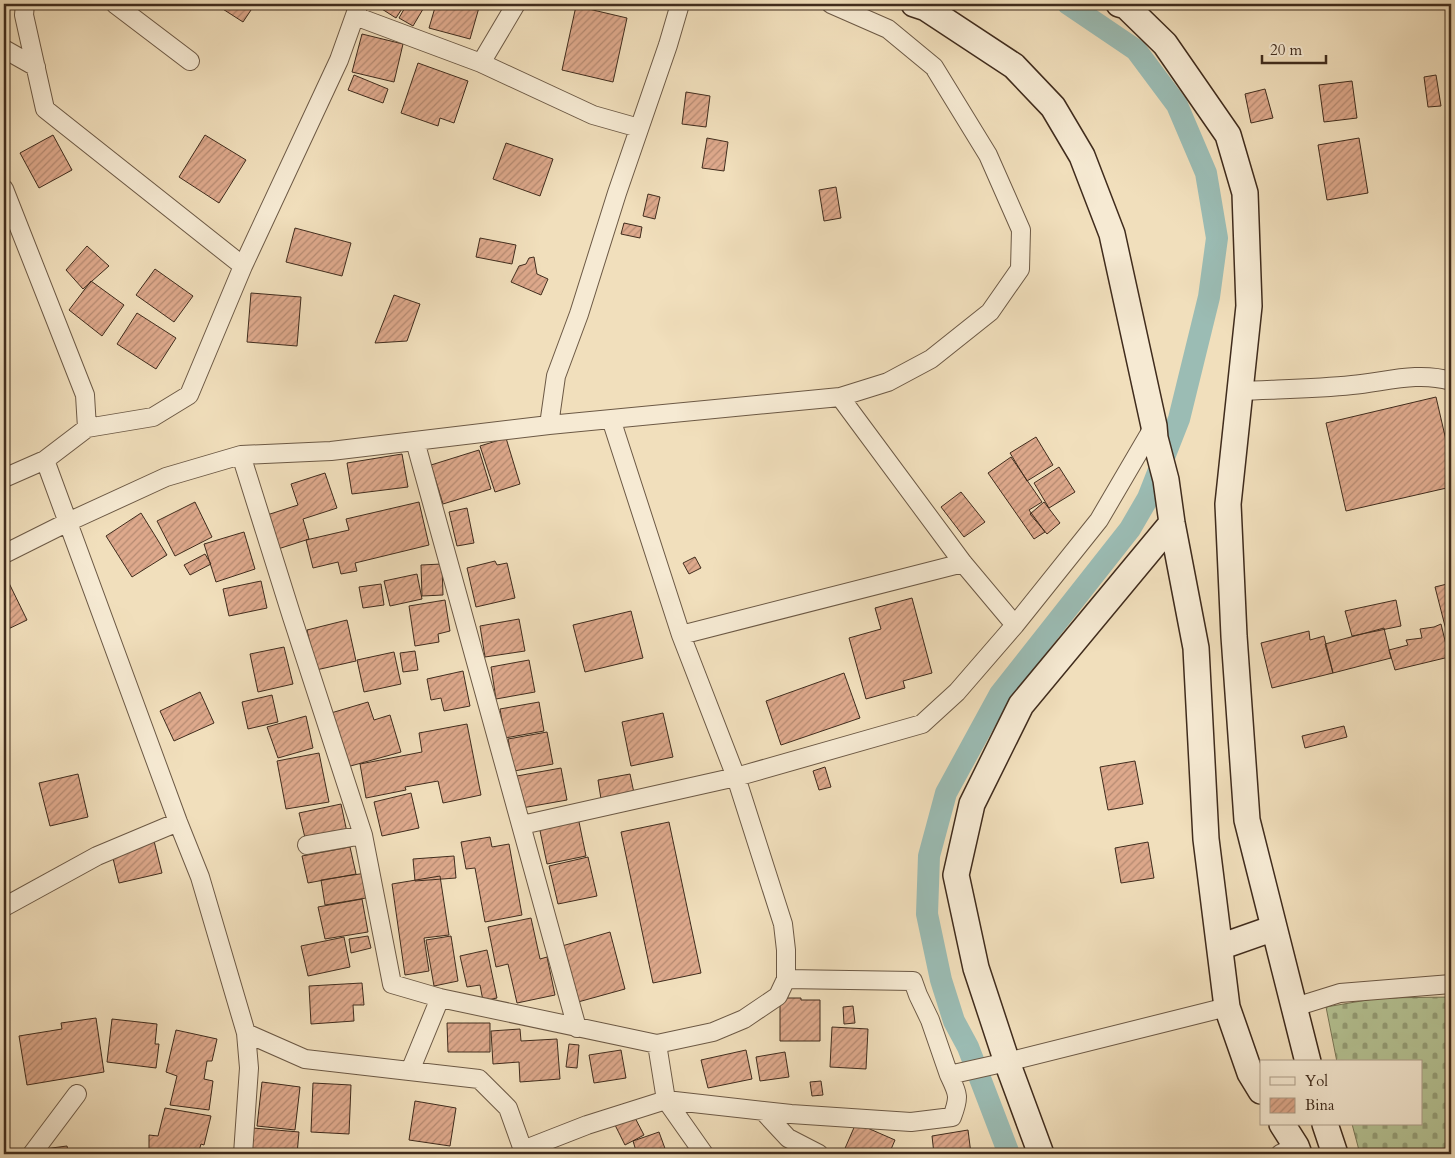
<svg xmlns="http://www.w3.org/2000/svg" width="1455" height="1158" viewBox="0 0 1455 1158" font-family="Cardo,serif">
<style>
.cemetery{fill:url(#cemetery-stones);stroke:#7a7858}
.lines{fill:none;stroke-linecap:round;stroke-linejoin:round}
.canal{stroke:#9bbcb4;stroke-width:22}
.building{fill:url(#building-hatch);stroke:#402c1d}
.street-casing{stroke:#6c5945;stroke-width:20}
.secondary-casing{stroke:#402c1d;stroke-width:28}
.street{stroke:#f6ead3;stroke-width:18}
.secondary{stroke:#f6ead3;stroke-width:25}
</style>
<defs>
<pattern id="cemetery-stones" width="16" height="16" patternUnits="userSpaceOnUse" patternTransform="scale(1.25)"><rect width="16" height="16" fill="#b5c394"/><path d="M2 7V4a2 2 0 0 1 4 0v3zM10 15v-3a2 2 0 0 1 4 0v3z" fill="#959f78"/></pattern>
<pattern id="building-hatch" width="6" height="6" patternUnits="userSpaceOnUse" patternTransform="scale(1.25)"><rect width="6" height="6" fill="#dea98c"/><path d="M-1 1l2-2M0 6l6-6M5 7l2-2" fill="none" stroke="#b58a72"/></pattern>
</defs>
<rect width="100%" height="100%" fill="#f1dfbc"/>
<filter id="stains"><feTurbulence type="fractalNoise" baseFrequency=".004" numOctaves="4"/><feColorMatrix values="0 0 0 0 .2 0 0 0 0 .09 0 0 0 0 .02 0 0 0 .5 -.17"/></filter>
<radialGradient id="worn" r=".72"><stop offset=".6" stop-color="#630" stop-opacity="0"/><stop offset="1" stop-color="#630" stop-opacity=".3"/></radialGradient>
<path class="cemetery" d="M1451,997v157h-91l-8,-30h69v-62h-84l-11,-55 53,-9z"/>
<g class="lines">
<path class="canal" d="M1009,1154l-41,-107 -14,-26 -13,-41 -14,-66 2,-58 17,-63 54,-99 130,-165 18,-31 31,-79 30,-122 8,-59 -11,-65 -29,-68 -41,-55 -68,-46"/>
</g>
<path class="building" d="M215,4h40l-12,18z
M374,4h31l-9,14z
M407,4h19l-13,22 -14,-8z
M436,4h44l-10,35 -41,-11z
M576,6l51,12 -14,64 -51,-12z
M362,34l41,10 -9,38 -42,-10z
M418,63l50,18 -14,42 -14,-5 -2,8 -37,-13z
M354,75l34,14 -5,14 -35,-13z
M1436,75l5,31 -13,1 -4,-30z
M1352,81l5,37 -33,4 -5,-37z
M1265,89l8,29 -22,5 -6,-29z
M686,92l24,4 -4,31 -24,-3z
M53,135l19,35 -33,18 -19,-35z
M205,135l41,25 -27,43 -40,-26z
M707,138l21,4 -4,29 -22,-3z
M1359,138l9,55 -41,7 -9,-55z
M506,143l47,16 -13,37 -47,-17z
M836,187l5,31 -17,3 -5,-31z
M648,194l12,3 -5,22 -12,-3z
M624,223l18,4 -2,11 -19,-4z
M295,228l56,15 -9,33 -56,-14z
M480,238l36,7 -4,19 -36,-7z
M87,246l22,20 -26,23 -17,-19z
M534,257l3,17 11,5 -7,16 -30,-13 8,-16 7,-2 3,-6z
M155,269l38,27 -19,26 -38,-27z
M91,281l33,24 -22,31 -33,-26z
M251,293l50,4 -4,49 -50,-4z
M394,295l26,9 -13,37 -32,2z
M137,313l39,25 -20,31 -39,-25z
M1436,397l15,65v25l-105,24 -20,-88z
M1036,437l17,28 -26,16 -17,-28z
M506,438l14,46 -25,8 -15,-46z
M479,450l12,39 -48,15 -12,-39z
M402,454l6,33 -56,7 -5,-31z
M1011,457l31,45 -13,8 16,22 -11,7 -46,-66z
M1059,467l16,25 -26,16 -15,-25z
M325,473l12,35 -34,11 6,20 -31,10 -11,-34 31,-10 -7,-21z
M961,492l24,30 -21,15 -23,-30z
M195,502l17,35 -37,19 -18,-35z
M419,502l10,43 -74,18 2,8 -16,3 -3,-12 -25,6 -7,-28 43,-10 -3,-11z
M1044,502l16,21 -13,11 -17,-20z
M467,508l7,35 -17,3 -8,-34z
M141,513l26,42 -35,22 -26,-41z
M244,532l11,37 -39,13 -12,-38z
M205,554l6,10 -21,11 -6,-10z
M695,557l6,11 -12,6 -6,-11z
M495,561l2,4 10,-2 8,35 -39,9 -9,-39z
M442,564l1,31 -21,1 -1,-31z
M417,574l5,25 -32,7 -6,-25z
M7,579l20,41 -23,11v-51z
M261,581l6,27 -38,8 -6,-27z
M1451,583v45l-5,2 -11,-43z
M381,584l3,21 -21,3 -4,-21z
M912,598l20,75 -29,8 2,7 -39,11 -17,-61 32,-9 -6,-21z
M445,600l5,31 -12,3 1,8 -24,4 -6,-40z
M1396,600l5,26 -49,10 -7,-25z
M631,611l12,47 -58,14 -12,-47z
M519,619l6,32 -40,6 -5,-31z
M347,620l9,41 -40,9 -9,-40z
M1441,624l8,33 -54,13 -6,-20 19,-5 -2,-5 16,-2 -2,-9 14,-2z
M1384,628l7,30 -58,15 -8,-29z
M1309,631l1,9 14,-4 9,37 -61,15 -11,-45z
M284,647l9,37 -35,8 -8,-38z
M415,651l3,19 -15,2 -3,-19z
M394,652l7,32 -37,8 -7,-32z
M529,660l6,32 -39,7 -5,-32z
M463,671l7,35 -26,5 -3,-13 -10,2 -4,-21z
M844,673l16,45 -79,27 -15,-44z
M200,692l14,31 -40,18 -14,-30z
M272,695l6,27 -30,7 -6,-27z
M368,702l6,18 16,-5 11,37 -54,15 -16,-54z
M539,702l5,29 -39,7 -5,-29z
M663,713l10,44 -42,9 -9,-44z
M306,716l7,32 -35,10 -11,-31z
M467,724l14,71 -38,8 -5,-22 -33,6 1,3 -40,8 -6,-34 62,-12 -3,-19z
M1344,726l3,11 -42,11 -3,-12z
M547,732l6,32 -39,7 -6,-32z
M319,753l10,49 -43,7 -9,-48z
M1135,761l8,43 -35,6 -8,-43z
M825,767l6,20 -12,3 -6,-19z
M561,768l6,32 -45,8 -5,-32z
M78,774l10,43 -38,9 -11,-43z
M630,774l4,19 -33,6 -3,-19z
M411,793l8,35 -37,8 -8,-34z
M341,804l7,33 -41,9 -8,-33z
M578,817l8,39 -39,8 -8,-38z
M669,822l32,151 -48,10 -32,-151z
M490,837l2,10 17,-3 13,71 -37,7 -10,-54 -9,1 -5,-27z
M154,841l8,32 -43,10 -10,-41z
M1148,842l6,36 -33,5 -6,-35z
M350,847l6,27 -48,9 -6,-27z
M454,856l2,22 -41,3 -2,-22z
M588,857l9,39 -39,8 -9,-38z
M366,873l6,24 -47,8 -4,-25z
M440,876l9,59 -25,3 5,33 -24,4 -13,-91z
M362,899l6,33 -43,7 -7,-32z
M531,918l9,41 7,-2 8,38 -38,8 -9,-39 -12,3 -8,-40z
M610,932l15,57 -47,13 -16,-56z
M368,936l3,12 -20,5 -2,-14z
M451,936l7,45 -24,5 -8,-46z
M344,937l6,30 -42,9 -7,-30z
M487,950l10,48 -14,3 -3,-16 -13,2 -7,-31z
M362,983l2,22h-11l1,16 -43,3 -2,-38z
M780,998h21v2h19v41h-40z
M853,1006l2,17 -11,1 -1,-17z
M96,1018l8,54 -77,13 -8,-49 43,-7 -1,-6z
M112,1019l45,5 -2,20h4l-3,24 -49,-6z
M447,1023h43v29h-42z
M832,1027l36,2 -2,40 -36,-2z
M520,1029l1,12 36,-2 3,40 -40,3 -1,-20 -26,2 -2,-33z
M176,1030l41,9 -5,22h-5l-3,18 9,2 -4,29 -39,-5 7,-29 -11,-4z
M569,1044l10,1 -2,23 -11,-1z
M621,1050l5,28 -32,5 -5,-28z
M746,1050l6,29 -44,9 -7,-28z
M785,1052l4,25 -29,4 -4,-24z
M821,1081l2,14 -11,1 -2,-14z
M262,1082l38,5 -5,43 -38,-4z
M313,1083l38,2 -2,49 -38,-2z
M415,1101l41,7 -6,38 -41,-6z
M165,1108l46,8 -7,29 -3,-1 -3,10h-49v-19l9,1z
M633,1114l11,21 -19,10 -11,-22z
M856,1123l39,17 -6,14h-42l-4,-1z
M253,1128l46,4 -2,22h-46z
M968,1130l3,24h-37l-2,-18z
M659,1132l8,22h-30l-4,-13z
M67,1146l2,8h-24l-1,-5z"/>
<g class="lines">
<defs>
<path id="street" d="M25,4l-1,11 21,94 198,157 -54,129 -36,22 -66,11
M115,4l75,57
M516,4l-35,59 112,52 46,13
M355,16l126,47
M4,49l32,18
M4,189l81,206 2,33 -42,32 -41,18
M243,266l96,-206 20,-56
M1240,391c37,-2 75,-2 112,-6 33,-3 66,-14 99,-4
M840,397l123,166 52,62
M549,425l7,-49 23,-62 38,-121 51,-148 12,-41
M415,441l162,587
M241,455l51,162 71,218 29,149 48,14 217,46 56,-12 31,-13 34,-23 8,-17v-29l-3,-26 -47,-147 186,-53 35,-32 58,-67 84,-105 55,-94
M45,460l133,362 22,55 46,156
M4,554l64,-32 98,-45 75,-22 90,-4 218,-26 291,-28 48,-15 43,-23 59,-47 30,-43 1,-39 -33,-75 -54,-88 -46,-38 -57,-25
M681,635l282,-72
M522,825l214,-48 -55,-142 -70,-216
M307,845l56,-10
M4,907l93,-51 81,-34
M786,979l127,2 5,14 12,25 19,55
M1295,1007l45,-14 111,-9
M657,1044l9,56 38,54
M410,1071l30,-73
M763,1111l25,27 31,16
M32,1154l45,-60
M243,1154l6,-86 -3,-35 59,26 174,20 29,29 15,42
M520,1154l3,-4 64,-25 79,-25 125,14 120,8 41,-5c8,-21 6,-23 -3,-42l58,-13 220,-55
M1280,1154l16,-8"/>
<path id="secondary" d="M914,4l12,4 88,58 39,41 29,49 30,78 42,192 1,12 11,42 6,43 24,125 10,191 21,168 23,66 11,18
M1119,4l7,2 39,38 63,91 17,58 4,113 -21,198 6,132 13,184 61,242
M1220,947l54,-19
M1282,1124l14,22 3,8
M1325,1124l10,30
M1041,1154l-34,-92 -31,-94 -20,-93 16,-71 49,-99 151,-182"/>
</defs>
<use href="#street" class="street-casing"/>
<use href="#secondary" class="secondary-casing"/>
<use href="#street" class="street"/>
<use href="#secondary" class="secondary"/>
</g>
<rect width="1455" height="1158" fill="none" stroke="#f1dfbc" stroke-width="20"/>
<rect x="5" y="5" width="1445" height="1148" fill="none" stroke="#402c1d" stroke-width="2.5"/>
<rect x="10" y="10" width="1435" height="1138" fill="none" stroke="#402c1d"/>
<rect x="1260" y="1060" width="162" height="65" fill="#f6ead3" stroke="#ad9e8a"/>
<rect x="1270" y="1077" width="25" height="8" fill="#f6ead3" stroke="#ad9e8a"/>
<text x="1305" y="1086" font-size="15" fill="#402c1d">Yol</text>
<rect x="1270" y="1098" width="25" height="15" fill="url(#building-hatch)" stroke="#ad9e8a"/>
<text x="1305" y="1110" font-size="15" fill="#402c1d">Bina</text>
<path d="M1262 55v8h64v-8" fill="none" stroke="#402c1d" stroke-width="2.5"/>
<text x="1270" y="55" font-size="15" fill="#402c1d" stroke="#f6ead3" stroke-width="4" paint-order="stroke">20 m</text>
<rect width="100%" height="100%" filter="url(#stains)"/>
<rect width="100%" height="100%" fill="url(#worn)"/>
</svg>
